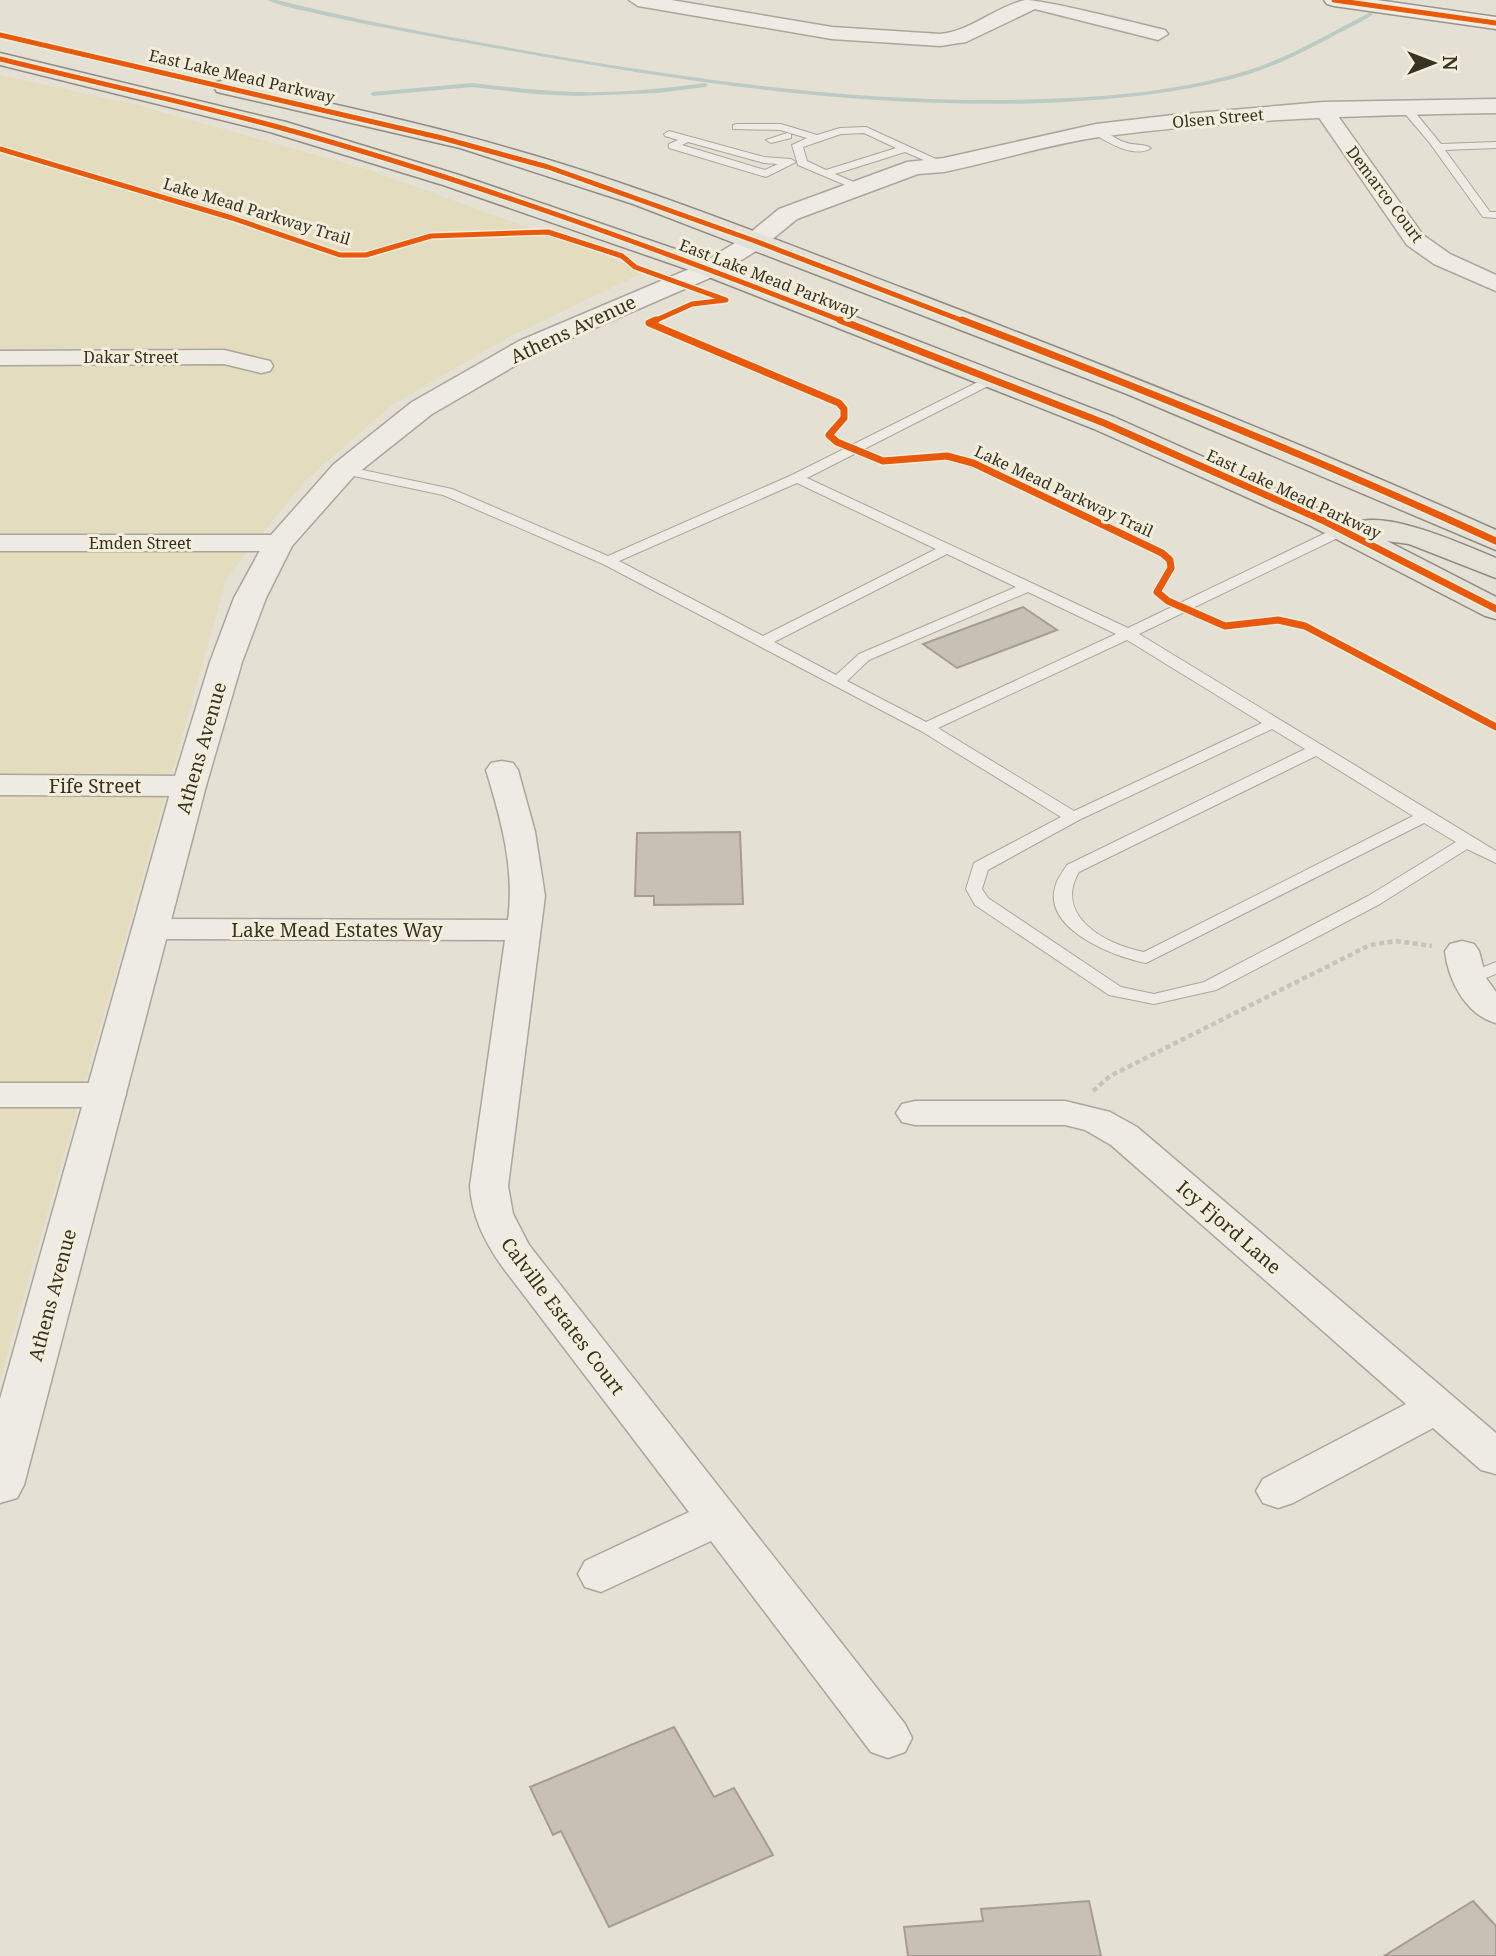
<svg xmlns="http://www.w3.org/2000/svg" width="1496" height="1956" viewBox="0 0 1496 1956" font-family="'Noto Serif',serif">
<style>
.sand{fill:#e4dcbf}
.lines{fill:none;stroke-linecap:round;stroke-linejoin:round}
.stream{fill:#bdcac3;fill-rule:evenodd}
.building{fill:#c8c0b5;stroke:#a59d93;stroke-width:2}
.service-casing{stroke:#aaa69c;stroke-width:2}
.minor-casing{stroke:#aaa69c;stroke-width:3}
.tertiary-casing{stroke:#aaa69c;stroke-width:3}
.secondary-casing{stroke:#9a958c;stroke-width:3}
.primary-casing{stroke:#908b83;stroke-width:3}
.path{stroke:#c6c3bb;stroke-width:4.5;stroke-dasharray:5 3.5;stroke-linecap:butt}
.service{fill:#edebe4;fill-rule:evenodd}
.minor{fill:#edebe4;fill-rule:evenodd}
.tertiary{fill:#edebe4;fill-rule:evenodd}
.secondary{fill:#edebe4;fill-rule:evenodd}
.primary{fill:#e4e1d7;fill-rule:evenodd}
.cycleway-far1-casing{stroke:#f3eedc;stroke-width:8}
.cycleway-casing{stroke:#f3eedc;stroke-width:10}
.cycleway-far1{stroke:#e8590c;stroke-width:5}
.cycleway{stroke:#e8590c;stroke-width:7}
.labels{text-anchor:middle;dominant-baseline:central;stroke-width:6;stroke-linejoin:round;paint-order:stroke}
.far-street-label{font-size:16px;fill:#3a3023;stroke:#f3eedc}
.street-label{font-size:19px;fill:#3a3023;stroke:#f3eedc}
</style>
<rect width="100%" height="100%" fill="#e4e0d4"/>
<path class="sand" d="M0,75l133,29 237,66 277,101 -138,66 -117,68 -87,76 -78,96 -227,804z"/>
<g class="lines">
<path class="stream" d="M267,0h10c96,24 194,41 291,58 157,26 315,47 475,41 66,-2 135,-8 199,-27 45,-13 86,-38 127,-59l5,1c-11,7 -23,13 -35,19 -30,16 -60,32 -93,42 -66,19 -135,25 -203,28 -184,6 -367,-22 -548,-55 -56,-10 -112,-20 -168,-32 -19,-5 -42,-8 -60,-16z
M472,83c34,4 68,8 103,9 43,1 87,-3 130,-9l3,2 -3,2 -47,6 -80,3 -44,-2 -62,-7 -99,9 -3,-2 3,-2z"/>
</g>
<path class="building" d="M1023,607l34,23 -100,38 -34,-24z
M740,832l3,72 -89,1v-9h-19l2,-63z
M674,1727l40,70 20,-9 39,67 -164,72 -48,-96 -8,4 -23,-48z
M1089,1901l12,55h-193l-4,-29 79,-6 -2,-12z
M1473,1901l23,25v30h-112z"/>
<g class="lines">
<defs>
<path id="service" d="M1401,105h8l32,39 55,-2v6l-51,2 45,62h6v6l-13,-1 -54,-75 -28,-33z
M737,124h44l36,11 23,-7 26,-1 83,38 -9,2 -35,-15 -70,22 26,11 1,2 -5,3 -59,-25 -6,-20 15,-7 -27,-8 -47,-1v-4zM864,133l32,15 -70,22 -19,-9 -4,-14 38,-13z
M1092,129c12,-1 21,9 32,13 9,4 19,1 27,6 -17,11 -43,-6 -59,-15z
M669,131l95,26 27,2 5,3 -30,15 -97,-29v-4l9,-4 -13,-4 -1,-2zM688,142l76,21 14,1 -13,6 -83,-25z
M787,133l4,1v4l-20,5 -5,-3z
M992,375l4,1v6l-189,96 321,150 210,-101h10v6l-209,101 357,217v12l-29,-14 -87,55 -164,86 -62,14 -45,-9 -134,-90 -9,-16 8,-26 87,-46 -140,-86 -318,-167 -160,-69 -99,-21 -7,-4 7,-4 108,23 156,67 184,-81zM797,483l139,66 -173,87 -144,-75zM947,554l69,33 -157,67 -23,21 -62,-33zM1028,592l88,42 -190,88 -79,-41 22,-21zM1127,640l135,83 -188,88 -136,-83zM1272,729l33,20 -238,116c-4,6 -9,13 -11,19 -16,45 59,73 90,79l278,-140 32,19 -88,54 -164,86 -50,12 -33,-7 -133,-89 -6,-9 6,-19 91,-50zM1316,756l97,60 -269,136c-38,-7 -91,-36 -65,-80z
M1496,962v12l-28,11 -9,-5 3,-4z"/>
<path id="minor" d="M629,0h42l161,27 108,7c31,-3 55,-27 85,-34 21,0 111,23 140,30l3,4 -10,6 -123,-31 -69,33 -26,4 -108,-7 -194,-33z
M1323,103l7,2 93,130 27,19 46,21v16l-62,-27 -27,-19 -94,-136 3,-4z
M224,350l46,11 3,5 -3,5 -9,2 -37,-9 -224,1v-14z
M0,535h279l10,2 4,6 -4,6 -10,2h-279z
M502,761l11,2 5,7 17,62 10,64 -37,290 5,28 16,31 376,479 7,14 -7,14 -17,6 -17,-6 -160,-211 -110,51 -16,-5 -7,-13 7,-13 104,-49 -188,-247c-17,-25 -29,-49 -31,-79l35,-246 -355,-1 -12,-3 -5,-7 5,-7 12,-3 358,1c7,-51 -7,-101 -22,-150l5,-7z
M0,775l189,1 11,3 5,7 -5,7 -11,3 -189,-1z
M1462,941l12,3 5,7 7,27 10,14v31c-30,-8 -48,-43 -51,-72l5,-7z
M0,1083h108l13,4 5,8 -5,8 -13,4h-108z
M915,1101h150l45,11 27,15 359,306v41l-15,-4 -48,-42 -140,75 -15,5 -15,-5 -7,-12 7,-12 143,-75 -295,-259 -26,-15 -20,-5h-150l-13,-3 -6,-9 6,-9z"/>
<path id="tertiary" d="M1496,99v14c-133,2 -265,6 -397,24 -52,8 -104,24 -155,35l-26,2 -121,45 -33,27 -45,28 -182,79 -105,61 -78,62 -62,70 -26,52 -24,64 -36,124 -182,699 -7,13 -17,5v-104l172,-613 38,-124 24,-64 30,-55 70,-79 78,-62 107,-61 182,-77 45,-28 33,-27 128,-47 37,-4 152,-34 77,-9 150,-13z"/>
<path id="secondary" d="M1324,0h53l119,17v12l-162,-23 -7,-2z"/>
<path id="primary" d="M0,53l286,69 173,53 260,89 395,153 239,107c31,-16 111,21 143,34v20l-87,-34 -22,-3 109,56v22l-11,-3 -174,-90 -217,-97 -393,-155 -258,-89 -173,-53 -270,-67z
M225,80c97,22 195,42 290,70 133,38 261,90 390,139 199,76 397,154 591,241v20l-369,-156 -494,-190 -173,-56 -243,-56 -3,-5 3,-5z"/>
</defs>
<use href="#service" class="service-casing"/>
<use href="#minor" class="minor-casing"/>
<use href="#tertiary" class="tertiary-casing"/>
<use href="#secondary" class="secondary-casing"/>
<use href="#primary" class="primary-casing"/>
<path class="path" d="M1093,1091l17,-15 260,-131 26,-4 36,5"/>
<use href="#service" class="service"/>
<use href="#minor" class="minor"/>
<use href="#tertiary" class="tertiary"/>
<use href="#secondary" class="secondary"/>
<use href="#primary" class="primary"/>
<defs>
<path id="cycleway-far1" d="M1334,0l162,23
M0,35l442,103 106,29 207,74 211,81
M0,59c93,23 186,43 278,68 192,53 381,122 567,195
M0,149l232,69 108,37h26l65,-19 117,-4 74,24 13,11 91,33 -34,4 -40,18"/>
<path id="cycleway" d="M656,320l-7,3 190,80 5,6v9l-15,17 8,7 46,19 64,-5 26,7 189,90 8,7 1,8 -14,24 11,9 57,25 53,-6 27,6 191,101
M840,320l264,103 218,97 174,89
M962,320c180,69 358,140 534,221"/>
</defs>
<use href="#cycleway-far1" class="cycleway-far1-casing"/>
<use href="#cycleway" class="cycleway-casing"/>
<use href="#cycleway-far1" class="cycleway-far1"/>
<use href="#cycleway" class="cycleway"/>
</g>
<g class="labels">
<g class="far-street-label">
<text transform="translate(242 76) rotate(13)">East Lake Mead Parkway</text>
<text transform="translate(1218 118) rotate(-5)">Olsen Street</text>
<text transform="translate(1385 194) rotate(53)">Demarco Court</text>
<text transform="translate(257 211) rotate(17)">Lake Mead Parkway Trail</text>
<text transform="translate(769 278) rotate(21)">East Lake Mead Parkway</text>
<text x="131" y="357">Dakar Street</text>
<text transform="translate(1064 491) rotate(25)">Lake Mead Parkway Trail</text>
<text transform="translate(1294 494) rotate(25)">East Lake Mead Parkway</text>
<text x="140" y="543">Emden Street</text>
</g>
<g class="street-label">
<text transform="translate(573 329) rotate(-25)">Athens Avenue</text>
<text transform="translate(201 748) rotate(-74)">Athens Avenue</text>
<text x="95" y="786">Fife Street</text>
<text x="337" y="930">Lake Mead Estates Way</text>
<text transform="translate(1229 1227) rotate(41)">Icy Fjord Lane</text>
<text transform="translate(52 1295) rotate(-75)">Athens Avenue</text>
<text transform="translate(563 1316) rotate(53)">Calville Estates Court</text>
</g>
</g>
<g transform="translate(1433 63) rotate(90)" stroke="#f3eedc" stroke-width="5" paint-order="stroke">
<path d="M0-5L12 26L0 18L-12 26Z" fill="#3a3023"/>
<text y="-10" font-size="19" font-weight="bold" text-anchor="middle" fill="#3a3023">N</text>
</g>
</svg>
